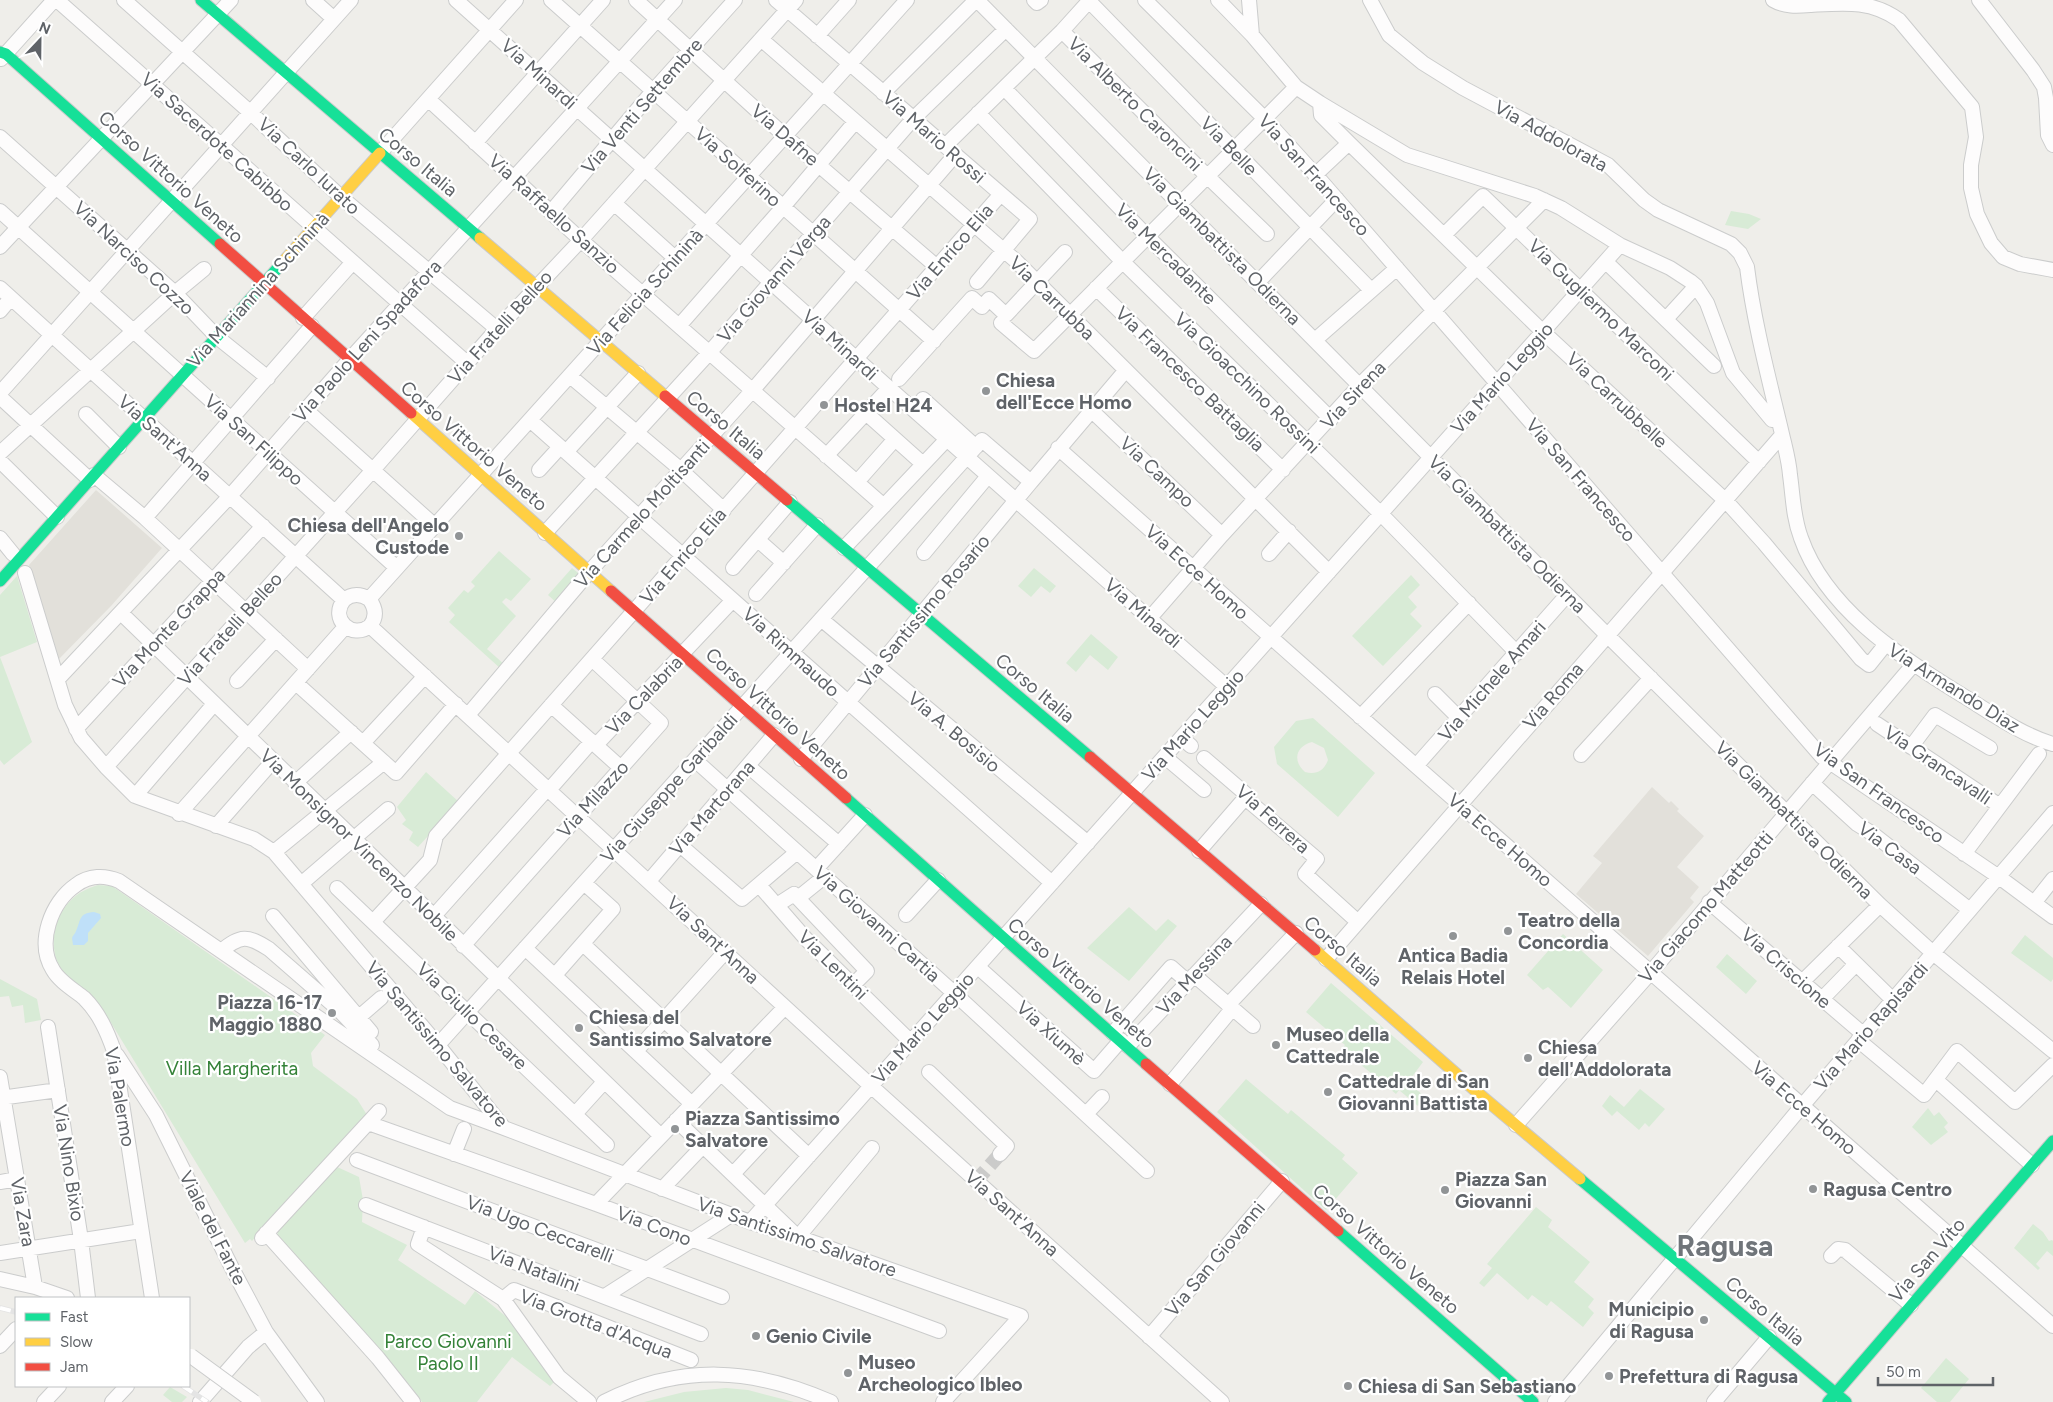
<svg xmlns="http://www.w3.org/2000/svg" width="2053" height="1402" viewBox="0 0 2053 1402" font-family="Figtree,sans-serif">
<style>
.education{fill:#e2e0da}
.green{fill:#d8ebd6;fill-rule:evenodd}
.water{fill:#bfe0f9}
.lines{fill:none;stroke-linecap:round;stroke-linejoin:round}
.street-tunnel{stroke:#cbcbca;stroke-width:14;stroke-dasharray:14 7;stroke-linecap:butt}
.street-casing{stroke:#cbcccc;stroke-width:16}
.fast-casing{stroke:#cacacb;stroke-width:13}
.slow-casing{stroke:#cacacb;stroke-width:13}
.jam-casing{stroke:#cacacb;stroke-width:13}
.street{stroke:#fdfcfc;stroke-width:14}
.fast{stroke:#16e098;stroke-width:11}
.slow{stroke:#ffcf43;stroke-width:11}
.jam{stroke:#f24e42;stroke-width:11}
.rail-casing{stroke:#e4e4e4;stroke-width:5.5}
.rail{stroke:#fff;stroke-width:4;stroke-dasharray:11;stroke-linecap:butt}
.street-bridge-casing{stroke:#cbcccc;stroke-width:16;stroke-linecap:butt}
.street-bridge{stroke:#fdfcfc;stroke-width:14}
.poi-dot{fill:#919496;stroke:#fff;stroke-width:2}
.labels{text-anchor:middle;dominant-baseline:central;stroke-width:4.5;stroke-linejoin:round;paint-order:stroke}
.street-label{font-size:19px;fill:#5f6368;stroke:#fff}
.poi-label{font-size:19px;font-weight:bold;fill:#5f6368;stroke:#fff;text-anchor:start}
.park-label{font-size:19px;fill:#348238;stroke:#fff}
.town-label{font-size:29px;font-weight:bold;fill:#70757a;stroke:#fff}
</style>
<rect width="100%" height="100%" fill="#efeeea"/>
<path class="education" d="M96,490l66,58 -51,58 -53,54 -29,-95z
M1652,787l17,16 2,-2 8,8 -2,2 27,25 -27,31 22,20 -9,11 4,4 -46,54 -72,-62 26,-31 -9,-7z"/>
<path class="green" d="M1731,211l18,3 12,5 -13,10 -23,-4z
M499,551l32,28 -20,22 -5,-3 -4,4 14,14 -29,33 18,16 -4,4 -52,-47 6,-7 -7,-7 16,-18 4,3 7,-7 -4,-4z
M572,568l10,8 -24,28 -10,-9z
M1034,568l22,18 -6,7 -9,-7 -10,11 -13,-11z
M1411,575l9,10 -12,12 9,10 -7,7 12,12 -39,40 -31,-30z
M17,576l20,66 -37,15v-62z
M1091,634l27,23 -10,13 -18,-15 -14,17 -10,-9z
M0,657l32,85 -28,23 -4,-5z
M1313,718l62,55 -37,44 -61,-53 -3,-17 22,-26zM1312,742l12,6 4,12c-4,11 -12,15 -23,12 -13,-11 -9,-26 7,-30z
M426,772l33,30 -41,45 -9,-7 4,-8 -11,-8 4,-4 -9,-13z
M98,885l14,1 213,149 -14,18 2,13 44,33 10,16 -115,126 -2,-2 -5,4 -143,-235c-11,-15 -33,-27 -42,-41 -12,-20 -6,-51 11,-67 8,-8 17,-12 27,-15z
M1129,907l27,24 12,-12 9,7 -48,55 -42,-33z
M1563,934l40,36 -32,38 -23,-21 -5,3 -16,-15z
M2025,935l28,23v21l-2,3 -40,-29z
M1727,954l30,27 -11,13 -30,-27z
M0,979l37,20 4,21 -16,3 -2,-18 -11,2 -3,-11 -9,1z
M1331,983l92,79 -15,20 17,15 -7,9 -19,-16 -3,4 -54,-45 3,-4 -39,-33z
M1246,1079l42,35 3,-4 54,45 -3,4 16,14 -32,37 -109,-98z
M1640,1089l25,20 -16,18 -4,-4 -6,7 -22,-19 -5,5 -10,-10 8,-11 14,12z
M1928,1108l6,8 5,-4 9,11 -4,4 4,5 -17,13 -19,-18z
M335,1166l24,11 4,23 -1,22 45,23 -9,15 67,45 10,-14 34,28 46,62 -5,5 -38,-29 -35,45h-55l-10,-14 -133,-149 -3,-11z
M1536,1207l16,13 -4,7 42,35 -16,20 20,17 -6,8 6,6 -11,14 -32,-26 -4,5 -15,-11 -4,5 -31,-27 -13,14 -5,-4 13,-15 -5,-4z
M2033,1224l10,8 6,9 3,-1 1,1v15l-6,-5 -11,13 4,4 -2,2 -24,-22z
M1946,1358l23,21 -19,23h-13l-16,-14z
M170,1387l17,10 -5,5h-10l-9,-7z
M726,1388l22,2 46,12h-150l40,-10z"/>
<path class="water" d="M94,912l6,2 1,4 -13,15v8l-4,4h-11l-1,-7c1,-3 3,-4 4,-7 5,-10 2,-18 18,-19z
M1755,1241l9,2 10,9 -8,5 -12,-3 -6,-10z"/>
<g class="lines">
<path class="street-tunnel" d="M976,1181l24,-27"/>
<defs>
<path id="street" d="M57,0l410,363
M124,0l127,113 90,84 156,132
M313,0l21,19
M456,0l433,388 338,299
M551,0l383,341
M636,0l149,136 152,131
M776,0l254,219 -53,63
M977,0l630,635 273,270 53,48 120,98
M1034,0l3,3 4,-3
M1088,0l283,290
M1145,0l120,119 56,62 501,576 177,120 54,40
M1218,0l34,35 44,52 24,16 87,52 128,41 26,12 59,37 50,23 20,13 6,5 11,17 26,70 39,47 6,-1
M1249,0l3,35
M1370,0l19,35 34,28 40,25 145,77 36,35 14,10 73,34 9,9 7,14c7,56 22,112 35,167 3,13 7,27 8,41 3,21 3,42 11,63 24,69 96,117 156,154 30,18 62,42 96,52
M1773,0c12,7 24,6 38,5 34,-2 60,-5 88,15l73,87 4,30 -5,28v23l6,26 14,29 12,14 17,7 33,6
M1979,0l54,70 11,17 2,11 2,37 5,10
M1062,31l145,145 60,58
M817,36l32,-36
M761,39l255,222 313,311
M1,59l53,-59
M1004,88l144,149 183,182
M883,93l93,-93
M428,99l153,141 303,266
M1320,103l1,12 28,28 194,189 183,169 38,42 97,116 8,6 16,-20
M978,113l145,149 258,252 136,139
M0,137l175,156 42,44 51,41
M475,143l128,-143
M945,146l117,-115 28,-31
M380,153l136,-153
M1315,175l34,-32
M614,203l61,55
M0,211l397,357
M551,212l102,-121 82,-91
M1444,235l39,-39 276,266
M0,247l231,-247
M1606,262l108,104
M1258,282l79,-83
M0,288l344,312c-15,19 8,40 26,26l501,460 351,316
M1096,288l187,182
M0,311l11,-13
M303,318l50,-56
M1666,319l30,-33
M1001,323l33,28 262,-264
M679,326l104,-119 72,-85
M1315,340l82,-72
M570,376l110,93 44,41
M899,379l73,-81 10,9 7,-8 17,16 59,-63
M0,393l351,-393
M0,397l90,83
M923,399l53,48
M306,410l129,116
M1091,410l131,125
M866,413l57,51
M86,414l33,33
M530,420l522,463
M1058,448l358,318 637,560
M566,452l72,-79
M0,453l175,-160 29,-24
M826,456l63,-68
M0,461l57,56
M539,470l21,-23
M94,475l51,43 163,151
M857,482l38,-43
M1031,482l95,-112
M145,518l167,-192
M545,533l164,-180 204,-234 93,-90
M0,538l13,16
M758,540l26,23
M844,548l103,-109
M924,553l64,-77
M1269,554l20,-23
M733,568l57,-66
M25,573l40,132 16,33 25,29 29,29 119,43 20,13 164,193 66,83 246,94 48,15 223,79 -78,86
M756,594l61,-69
M369,599l538,-599
M344,600c8,-7 17,-6 25,-1 7,9 8,18 1,27
M121,613l540,523
M821,619l267,224
M1149,619l73,-84 138,-150 184,-185
M58,679l172,-183 120,-137 325,-359
M237,681l39,-42
M296,683l100,90 60,-69
M1435,694l24,24
M551,705l70,63
M468,715l122,-144 162,-180 203,-236
M1360,717l109,-114
M1877,724l123,82
M76,729l187,-203
M1182,738l9,8
M363,743l62,-67
M596,745l137,-145
M1911,747l24,-32 55,33
M1581,755l70,-77
M1165,757l39,33
M1204,758l43,37 -2,3 72,61 -12,15 53,48
M695,760l259,233 193,178
M748,766l91,78
M1416,766l151,-171
M106,767l267,-297 124,-141 84,-89 215,-240
M295,783l56,-51
M1812,783l45,41 16,10 97,76
M549,790l43,-49
M135,796l79,-92
M179,814l166,-187
M216,826l57,-65
M680,845l62,54 55,-47
M1199,851l46,-53
M274,852l110,-90
M1964,854l75,-100
M816,869l49,-54
M649,881l125,-146
M301,884l87,-75
M759,885l47,54 105,103
M337,888l270,257
M798,898l26,-21
M1709,902l154,132
M2034,903l19,-24
M777,905l17,-11 73,77 -14,14
M906,915l32,-35
M273,916l98,116
M433,917l115,-129
M373,922l57,-62 6,-24 565,-642
M583,944l226,212
M463,946l198,-223 -69,-64
M1838,946l55,54
M525,948l167,156
M221,951c20,-16 26,-16 48,-2l70,61 33,35
M1326,959l456,-524
M978,967l116,104 27,-31
M555,975l58,-66 -29,-26
M1194,975l59,51
M1802,982l78,-77
M1822,999l34,-35
M1228,1005l68,-72
M359,1017l22,-19
M48,1027l33,213 7,58
M1113,1033l58,-66 17,15
M1858,1040l66,55 33,-44 58,51 38,-37
M438,1045l544,-605 49,42 -230,277
M1128,1046l133,-142
M636,1051l89,-99
M117,1055l39,60 77,155 33,62 51,70
M929,1072l78,74 -7,8
M0,1077l35,210
M1936,1080l96,85
M1170,1084l62,-75
M0,1098l58,-8
M575,1114l29,-32
M1086,1114l16,-17
M676,1120l122,117 74,-89
M368,1123l228,81 343,127
M1516,1125l135,-153 262,-307
M454,1154l10,-25
M357,1160l365,137
M733,1174l28,-30
M0,1182l17,-3
M662,1189l41,-43
M596,1204l189,-197
M366,1205l335,129
M750,1222l870,-977
M424,1227l-6,17 85,55 56,78 30,25
M266,1233l112,125 35,44
M262,1238l117,-127
M0,1253l141,-22
M1831,1256l7,-7 7,1 66,55
M0,1279l35,8 32,11
M605,1296l126,-81
M152,1298l-38,-247c-7,-20 -15,-38 -30,-53 -10,-8 -25,-17 -31,-28 -17,-27 -2,-68 23,-85 13,-10 29,-10 43,-4l331,227 54,20
M503,1299l11,-9 177,70
M1149,1337l133,-156
M0,1346l16,-17
M44,1402l15,-16
M112,1402l15,-16
M200,1402l48,-55 18,-15
M604,1402c77,-39 150,-34 227,0
M1555,1402l247,-296 251,-293
M1714,1402l55,-65"/>
<path id="fast" d="M201,0l279,238
M0,52l6,2 214,190
M787,500l303,257
M0,581l283,-319
M846,798l300,266
M1580,1179l266,223
M1338,1231l195,171
M1828,1402l225,-261"/>
<path id="slow" d="M480,238l185,158
M283,262l97,-109
M411,413l200,178
M1315,950l170,149 95,80"/>
<path id="jam" d="M220,244l191,169
M665,396l122,104
M611,591l235,207
M1090,757l225,193
M1146,1064l192,167"/>
</defs>
<use href="#street" class="street-casing"/>
<use href="#fast" class="fast-casing"/>
<use href="#slow" class="slow-casing"/>
<use href="#jam" class="jam-casing"/>
<use href="#street" class="street"/>
<use href="#fast" class="fast"/>
<use href="#slow" class="slow"/>
<use href="#jam" class="jam"/>
<defs>
<path id="rail" d="M0,1308l16,4
M183,1386l24,16"/>
</defs>
<use href="#rail" class="rail-casing"/>
<use href="#rail" class="rail"/>
<defs>
<path id="street-bridge" d="M191,1356l63,46"/>
</defs>
<use href="#street-bridge" class="street-bridge-casing"/>
<use href="#street-bridge" class="street-bridge"/>
</g>
<g class="poi-dot">
<circle cx="986" cy="391" r="5"/>
<circle cx="824" cy="405" r="5"/>
<circle cx="459" cy="536" r="5"/>
<circle cx="1508" cy="931" r="5"/>
<circle cx="1453" cy="936" r="5"/>
<circle cx="332" cy="1013" r="5"/>
<circle cx="579" cy="1028" r="5"/>
<circle cx="1276" cy="1045" r="5"/>
<circle cx="1528" cy="1058" r="5"/>
<circle cx="1328" cy="1092" r="5"/>
<circle cx="675" cy="1129" r="5"/>
<circle cx="1813" cy="1189" r="5"/>
<circle cx="1445" cy="1190" r="5"/>
<circle cx="1704" cy="1320" r="5"/>
<circle cx="756" cy="1336" r="5"/>
<circle cx="848" cy="1373" r="5"/>
<circle cx="1609" cy="1376" r="5"/>
<circle cx="1348" cy="1386" r="5"/>
</g>
<g class="labels">
<g class="street-label">
<text transform="translate(539 74) rotate(42)">Via Minardi</text>
<text transform="translate(1135 104) rotate(45)">Via Alberto Caroncini</text>
<text transform="translate(642 106) rotate(-49)">Via Venti Settembre</text>
<text transform="translate(785 135) rotate(41)">Via Dafne</text>
<text transform="translate(1551 136) rotate(29)">Via Addolorata</text>
<text transform="translate(934 137) rotate(41)">Via Mario Rossi</text>
<text transform="translate(217 142) rotate(42)">Via Sacerdote Cabibbo</text>
<text transform="translate(1229 146) rotate(46)">Via Belle</text>
<text transform="translate(418 162) rotate(40)">Corso Italia</text>
<text transform="translate(309 166) rotate(43)">Via Carlo Iurato</text>
<text transform="translate(738 167) rotate(42)">Via Solferino</text>
<text transform="translate(1314 175) rotate(48)">Via San Francesco</text>
<text transform="translate(171 177) rotate(42)">Corso Vittorio Veneto</text>
<text transform="translate(554 214) rotate(42)">Via Raffaello Sanzio</text>
<text transform="translate(1222 246) rotate(45)">Via Giambattista Odierna</text>
<text transform="translate(950 252) rotate(-49)">Via Enrico Elia</text>
<text transform="translate(1166 254) rotate(45)">Via Mercadante</text>
<text transform="translate(134 258) rotate(43)">Via Narciso Cozzo</text>
<text transform="translate(774 279) rotate(-49)">Via Giovanni Verga</text>
<text transform="translate(258 290) rotate(-48)">Via Mariannina Schininà</text>
<text transform="translate(645 292) rotate(-48)">Via Felicia Schininà</text>
<text transform="translate(1052 298) rotate(44)">Via Carrubba</text>
<text transform="translate(1601 310) rotate(44)">Via Gugliermo Marconi</text>
<text transform="translate(500 327) rotate(-48)">Via Fratelli Belleo</text>
<text transform="translate(367 341) rotate(-48)">Via Paolo Leni Spadafora</text>
<text transform="translate(840 345) rotate(42)">Via Minardi</text>
<text transform="translate(1502 378) rotate(-48)">Via Mario Leggio</text>
<text transform="translate(1190 379) rotate(44)">Via Francesco Battaglia</text>
<text transform="translate(1247 383) rotate(44)">Via Gioacchino Rossini</text>
<text transform="translate(1353 395) rotate(-47)">Via Sirena</text>
<text transform="translate(1617 400) rotate(43)">Via Carrubbelle</text>
<text transform="translate(726 425) rotate(40)">Corso Italia</text>
<text transform="translate(165 438) rotate(42)">Via Sant'Anna</text>
<text transform="translate(254 440) rotate(42)">Via San Filippo</text>
<text transform="translate(474 446) rotate(41)">Corso Vittorio Veneto</text>
<text transform="translate(1157 472) rotate(43)">Via Campo</text>
<text transform="translate(1581 480) rotate(49)">Via San Francesco</text>
<text transform="translate(642 514) rotate(-48)">Via Carmelo Moltisanti</text>
<text transform="translate(1507 534) rotate(45)">Via Giambattista Odierna</text>
<text transform="translate(683 556) rotate(-49)">Via Enrico Elia</text>
<text transform="translate(1197 572) rotate(42)">Via Ecce Homo</text>
<text transform="translate(924 611) rotate(-50)">Via Santissimo Rosario</text>
<text transform="translate(1143 613) rotate(41)">Via Minardi</text>
<text transform="translate(169 628) rotate(-47)">Via Monte Grappa</text>
<text transform="translate(230 629) rotate(-48)">Via Fratelli Belleo</text>
<text transform="translate(791 652) rotate(42)">Via Rimmaudo</text>
<text transform="translate(1492 681) rotate(-49)">Via Michele Amari</text>
<text transform="translate(1035 688) rotate(40)">Corso Italia</text>
<text transform="translate(1954 688) rotate(32)">Via Armando Diaz</text>
<text transform="translate(644 695) rotate(-46)">Via Calabria</text>
<text transform="translate(1553 696) rotate(-49)">Via Roma</text>
<text transform="translate(778 714) rotate(42)">Corso Vittorio Veneto</text>
<text transform="translate(1193 725) rotate(-48)">Via Mario Leggio</text>
<text transform="translate(954 732) rotate(40)">Via A. Bosisio</text>
<text transform="translate(1938 765) rotate(34)">Via Grancavalli</text>
<text transform="translate(669 788) rotate(-48)">Via Giuseppe Garibaldi</text>
<text transform="translate(1879 793) rotate(36)">Via San Francesco</text>
<text transform="translate(593 799) rotate(-48)">Via Milazzo</text>
<text transform="translate(712 808) rotate(-49)">Via Martorana</text>
<text transform="translate(1273 819) rotate(42)">Via Ferrera</text>
<text transform="translate(1794 820) rotate(45)">Via Giambattista Odierna</text>
<text transform="translate(1500 840) rotate(41)">Via Ecce Homo</text>
<text transform="translate(359 845) rotate(44)">Via Monsignor Vincenzo Nobile</text>
<text transform="translate(1890 848) rotate(37)">Via Casa</text>
<text transform="translate(1706 907) rotate(-49)">Via Giacomo Matteotti</text>
<text transform="translate(877 924) rotate(42)">Via Giovanni Cartia</text>
<text transform="translate(713 940) rotate(43)">Via Sant'Anna</text>
<text transform="translate(1343 951) rotate(41)">Corso Italia</text>
<text transform="translate(833 965) rotate(45)">Via Lentini</text>
<text transform="translate(1786 968) rotate(41)">Via Criscione</text>
<text transform="translate(1194 975) rotate(-47)">Via Messina</text>
<text transform="translate(1081 983) rotate(41)">Corso Vittorio Veneto</text>
<text transform="translate(472 1016) rotate(44)">Via Giulio Cesare</text>
<text transform="translate(1871 1026) rotate(-49)">Via Mario Rapisardi</text>
<text transform="translate(923 1028) rotate(-48)">Via Mario Leggio</text>
<text transform="translate(1051 1033) rotate(42)">Via Xiumè</text>
<text transform="translate(437 1044) rotate(50)">Via Santissimo Salvatore</text>
<text transform="translate(120 1097) rotate(80)">Via Palermo</text>
<text transform="translate(1804 1108) rotate(41)">Via Ecce Homo</text>
<text transform="translate(69 1163) rotate(81)">Via Nino Bixio</text>
<text transform="translate(23 1212) rotate(80)">Via Zara</text>
<text transform="translate(1012 1213) rotate(42)">Via Sant'Anna</text>
<text transform="translate(654 1226) rotate(21)">Via Cono</text>
<text transform="translate(213 1228) rotate(63)">Viale del Fante</text>
<text transform="translate(540 1229) rotate(21)">Via Ugo Ceccarelli</text>
<text transform="translate(797 1237) rotate(19)">Via Santissimo Salvatore</text>
<text transform="translate(1386 1249) rotate(41)">Corso Vittorio Veneto</text>
<text transform="translate(1215 1259) rotate(-50)">Via San Giovanni</text>
<text transform="translate(1927 1260) rotate(-49)">Via San Vito</text>
<text transform="translate(534 1269) rotate(21)">Via Natalini</text>
<text transform="translate(1765 1311) rotate(40)">Corso Italia</text>
<text transform="translate(596 1324) rotate(21)">Via Grotta d'Acqua</text>
</g>
<g class="poi-label">
<text x="996" y="380">Chiesa<tspan x="996" dy="22">dell'Ecce Homo</tspan></text>
<text x="834" y="405">Hostel H24</text>
<text x="449" y="525" text-anchor="end">Chiesa dell'Angelo<tspan x="449" dy="22">Custode</tspan></text>
<text x="1518" y="920">Teatro della<tspan x="1518" dy="22">Concordia</tspan></text>
<text x="1453" y="955" text-anchor="middle">Antica Badia<tspan x="1453" dy="22">Relais Hotel</tspan></text>
<text x="322" y="1002" text-anchor="end">Piazza 16-17<tspan x="322" dy="22">Maggio 1880</tspan></text>
<text x="589" y="1017">Chiesa del<tspan x="589" dy="22">Santissimo Salvatore</tspan></text>
<text x="1286" y="1034">Museo della<tspan x="1286" dy="22">Cattedrale</tspan></text>
<text x="1538" y="1047">Chiesa<tspan x="1538" dy="22">dell'Addolorata</tspan></text>
<text x="1338" y="1081">Cattedrale di San<tspan x="1338" dy="22">Giovanni Battista</tspan></text>
<text x="685" y="1118">Piazza Santissimo<tspan x="685" dy="22">Salvatore</tspan></text>
<text x="1455" y="1179">Piazza San<tspan x="1455" dy="22">Giovanni</tspan></text>
<text x="1823" y="1189">Ragusa Centro</text>
<text x="1694" y="1309" text-anchor="end">Municipio<tspan x="1694" dy="22">di Ragusa</tspan></text>
<text x="766" y="1336">Genio Civile</text>
<text x="858" y="1362">Museo<tspan x="858" dy="22">Archeologico Ibleo</tspan></text>
<text x="1619" y="1376">Prefettura di Ragusa</text>
<text x="1358" y="1386">Chiesa di San Sebastiano</text>
</g>
<g class="park-label">
<text x="232" y="1068">Villa Margherita</text>
<text x="448" y="1341">Parco Giovanni<tspan x="448" dy="22">Paolo II</tspan></text>
</g>
<g class="town-label">
<text x="1725" y="1245">Ragusa</text>
</g>
</g>
<rect x="15" y="1297" width="175" height="90" fill="#ffffff" stroke="#bfc1c3"/>
<rect x="25" y="1313" width="25" height="8" fill="#16e098" stroke="#bfc1c3"/>
<text x="60" y="1322" font-size="15" fill="#5f6368">Fast</text>
<rect x="25" y="1338" width="25" height="8" fill="#ffcf43" stroke="#bfc1c3"/>
<text x="60" y="1347" font-size="15" fill="#5f6368">Slow</text>
<rect x="25" y="1363" width="25" height="8" fill="#f24e42" stroke="#bfc1c3"/>
<text x="60" y="1372" font-size="15" fill="#5f6368">Jam</text>
<g transform="translate(40 40) rotate(22)" stroke="#ffffff" stroke-width="4" paint-order="stroke">
<path d="M0-4L9 19L0 12L-9 19Z" fill="#5f6368"/>
<text y="-8" font-size="14" font-weight="bold" text-anchor="middle" fill="#5f6368">N</text>
</g>
<path d="M1878 1377v8h115v-8" fill="none" stroke="#5f6368" stroke-width="2.5"/>
<text x="1886" y="1377" font-size="15" fill="#5f6368" stroke="#ffffff" stroke-width="4" paint-order="stroke">50 m</text>
</svg>
